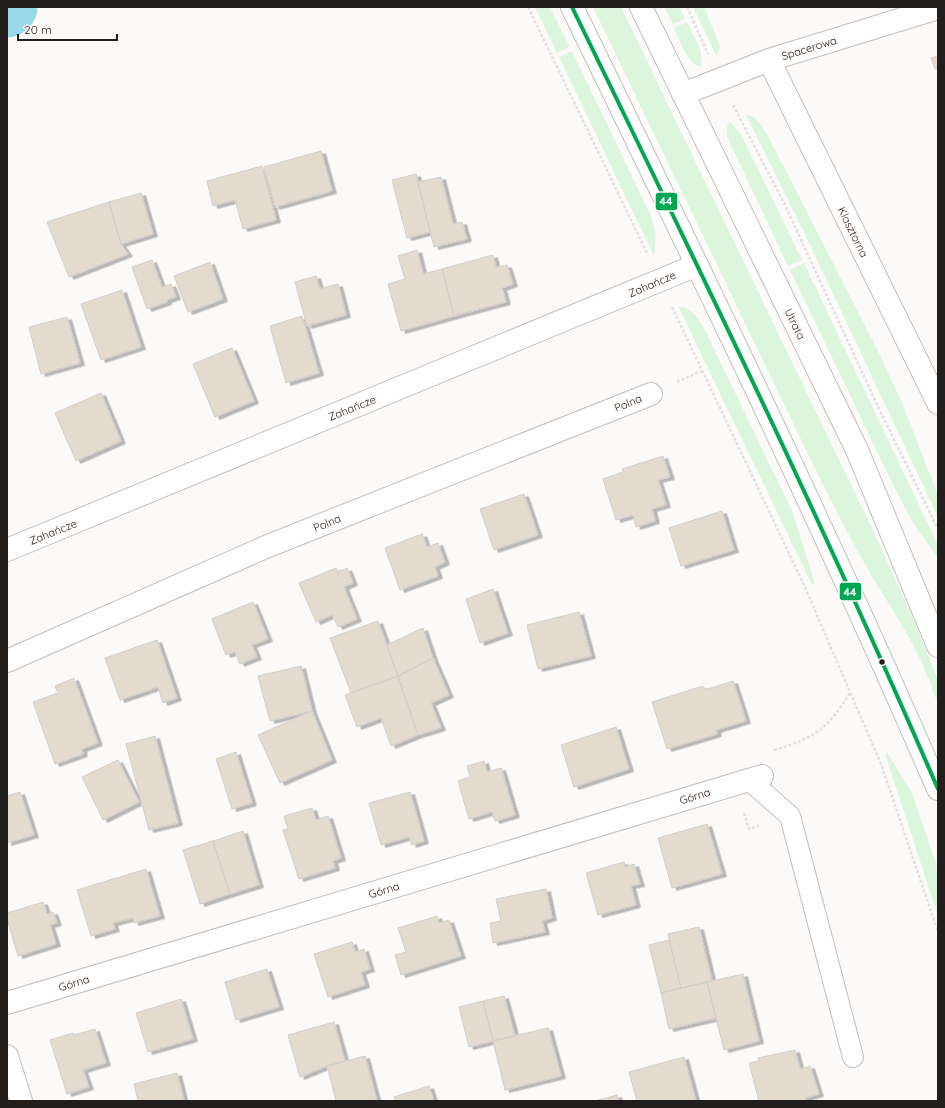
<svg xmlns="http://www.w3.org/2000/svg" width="945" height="1108" viewBox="0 0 945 1108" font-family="Quicksand,sans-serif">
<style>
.green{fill:#dcf6dd}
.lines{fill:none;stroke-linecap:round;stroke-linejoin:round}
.river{stroke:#99dae9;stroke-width:59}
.building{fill:#e5dace;stroke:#d0cdcb;filter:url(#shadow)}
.lane-casing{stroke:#c1bebc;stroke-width:22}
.street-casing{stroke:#c1bebc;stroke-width:24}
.secondary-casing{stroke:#c1bebc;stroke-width:24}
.path{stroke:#e2e1e0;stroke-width:2.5;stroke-dasharray:3 2;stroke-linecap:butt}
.lane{stroke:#fffefe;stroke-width:20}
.street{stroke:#fffefe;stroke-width:22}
.secondary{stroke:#fffefe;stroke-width:22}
.bus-1-casing{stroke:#fef9f6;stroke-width:7}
.bus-1{stroke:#00a651;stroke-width:4}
.bus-dot{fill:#221e1b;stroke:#fef9f6;stroke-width:1.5}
.labels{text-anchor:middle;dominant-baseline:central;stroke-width:3.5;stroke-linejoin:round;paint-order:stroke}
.street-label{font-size:11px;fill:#221e1b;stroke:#fef9f6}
.line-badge{stroke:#fef9f6;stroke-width:1.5}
.badge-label{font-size:11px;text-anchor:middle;font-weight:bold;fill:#fff}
</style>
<defs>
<filter id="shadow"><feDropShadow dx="4.5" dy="2.5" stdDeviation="0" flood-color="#0004"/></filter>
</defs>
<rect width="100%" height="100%" fill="#fcfaf8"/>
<path class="green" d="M535,7h15l20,40 -13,6z
M593,7h28l250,519 43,94 24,60v19l-3,-2c-13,-43 -39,-81 -62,-119 -20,-34 -38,-69 -56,-105z
M664,7h15l6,12 -12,5z
M693,7h11l16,39 -3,11z
M687,22l14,29 1,16c-16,-3 -21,-26 -28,-39z
M572,51l79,165 5,20 -2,20 -95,-199z
M746,115c11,0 15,11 21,19l110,215 26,56 35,90v22l-135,-287z
M730,122l11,12 61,126 -14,6 -61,-129v-10z
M804,263l134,282v13l-23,-32 -20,-37 -105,-219z
M678,306c14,2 20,12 27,24l88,183 22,71 -3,1z
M887,752l25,41 26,76v47l-53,-162z"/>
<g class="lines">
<path class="river" d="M7,8l1,-1"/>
</g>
<path class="building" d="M938,56v13h-3l-4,-11z
M321,151l11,40 -57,16 -11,-40z
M262,166l14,54 -33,9 -8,-29 -22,6 -6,-25z
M416,174l14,58 -23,6 -15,-58z
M441,177l12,47 9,-2 5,17 -33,8 -16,-65z
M141,193l12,41 -32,10 -12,-42z
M109,202l12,42 7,10 -59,23 -22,-55z
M417,250l6,24 19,-5 12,47 -53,15 -13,-47 17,-5 -7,-23z
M493,255l3,12 11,-2 6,19 -11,4 4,14 -52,14 -12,-47z
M152,260l10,27 9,-3 5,13 -9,3v2l-20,7 -15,-42z
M210,262l13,37 -35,13 -14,-36z
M316,276l4,13 18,-5 8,31 -39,11 -12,-44z
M122,290l19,57 -40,13 -20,-56z
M302,316l17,57 -33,10 -16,-57z
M67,317l13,46 -39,11 -12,-47z
M232,348l22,53 -39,16 -22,-53z
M101,393l20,48 -45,20 -21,-48z
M663,456l7,21 -12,3 8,25 -14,4 3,12 -19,6 -3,-12 -17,5 -13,-41 20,-7 -1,-3z
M524,494l14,41 -44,15 -14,-41z
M722,511l12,39 -53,16 -12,-38z
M422,534l5,13 11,-4 7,19 -10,5 3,9 -38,14 -15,-42z
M336,568l2,4 9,-4 6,15 -9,4 13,32 -19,8 -6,-12 -16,7 -17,-39z
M493,589l15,44 -28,10 -14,-44z
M253,602l15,37 -16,6 5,12 -17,7 -5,-12 -9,3 -14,-36z
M579,612l12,44 -53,13 -11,-44z
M378,621l20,55 -47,17 -21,-55z
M423,628l10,30 -35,18 -11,-31z
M157,640l20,58 -14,5 -5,-16 -38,13 -15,-42z
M433,658l16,37 -18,8 10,25 -23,7 -20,-59z
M301,666l11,45 -42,10 -12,-45z
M398,676l20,59 -27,11 -10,-28 -24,9 -12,-32z
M74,678l24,65 -16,6 1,5 -28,10 -22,-62 25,-9 -3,-7z
M733,681l13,40 -30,9 1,4 -50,15 -15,-47 51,-16 2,4z
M312,711l20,49 -52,23 -22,-48z
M616,727l13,42 -55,18 -13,-42z
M155,736l23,87 -29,7 -23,-86z
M236,752l16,51 -20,6 -16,-50z
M118,760l21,42 -36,18 -21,-43z
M484,761l3,11 14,-4 14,47 -20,6 -3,-9 -23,7 -11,-38 12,-4 -3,-11z
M20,792l14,43 -27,8v-47z
M410,792l14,49 -12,4 -3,-8 -28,8 -12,-42z
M312,808l4,12 12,-4 13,42 -8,3 2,7 -36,11 -16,-49 5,-1 -4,-13z
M707,824l15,50 -50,14 -14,-50z
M243,831l16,54 -29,9 -17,-53z
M213,841l17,53 -30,10 -17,-54z
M624,862l1,5 9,-3 6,20 -9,2 5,19 -38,10 -12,-42z
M146,869l14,47 -26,7 -1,-5 -20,5 2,6 -24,7 -14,-46z
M546,889l6,29 -10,3 3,11 -52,11 -3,-20 11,-2 -5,-22z
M43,902l4,12 6,-2 4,11 -7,2 6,19 -38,12 -11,-37v-6z
M437,916l2,7 10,-3 12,36 -60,19 -6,-20 11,-3 -8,-24z
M699,927l13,54 -31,7 -13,-54z
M669,940l12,48 -20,5 -12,-48z
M352,942l3,10 9,-3 6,20 -9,3 4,13 -37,12 -14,-43z
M267,969l12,38 -43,13 -11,-38z
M743,974l16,67 -35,9 -17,-68z
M707,982l9,36 -47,11 -8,-36z
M504,996l11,40 -22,5 -10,-40z
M181,999l12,40 -45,13 -12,-39z
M483,1001l10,40 -24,6 -10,-40z
M334,1022l11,39 -18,5 -27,11 -12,-42z
M548,1028l13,48 -56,14 -12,-49z
M95,1029l11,34 -23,7 6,17 -22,7 -17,-54 23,-7 1,2z
M795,1050l5,19 10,-3 9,28 -14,4 1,3h-47l-10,-38 10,-2 -1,-3z
M365,1056l12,45h-41l-9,-35z
M684,1057l12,44h-59l-8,-29z
M177,1073l7,28h-46l-4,-17z
M429,1086l5,15h-39l-1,-4z
M617,1095l1,6h-23z"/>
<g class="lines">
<defs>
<path id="lane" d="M749,780l41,36 63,241"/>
<path id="street" d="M769,60l169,343
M683,94l86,-34 169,-52
M7,550l690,-285
M7,661l261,-115 383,-152
M7,1003l755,-227
M7,1056l14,45"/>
<path id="secondary" d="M572,7c126,259 252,518 366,782
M641,7l216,443 81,196"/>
</defs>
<use href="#lane" class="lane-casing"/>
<use href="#street" class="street-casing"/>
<use href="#secondary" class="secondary-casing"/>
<path class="path" d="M528,7l120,248
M687,7l21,47
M733,105l51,98 96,208 58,118
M672,307l132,278 77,179 57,168
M677,382l24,-11
M774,750c41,-12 53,-21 76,-57
M744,813l5,16 10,-3"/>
<use href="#lane" class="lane"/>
<use href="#street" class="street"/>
<use href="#secondary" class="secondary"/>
<defs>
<path id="bus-1" d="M572,7c126,259 252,518 366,782"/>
</defs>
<use href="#bus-1" class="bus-1-casing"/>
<use href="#bus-1" class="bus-1"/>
</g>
<circle class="bus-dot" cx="882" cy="662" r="3.5"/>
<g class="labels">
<g class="street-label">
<text transform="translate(809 48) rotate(-17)">Spacerowa</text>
<text transform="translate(853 232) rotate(64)">Klasztorna</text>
<text transform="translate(652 284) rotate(-23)">Zahańcze</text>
<text transform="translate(795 324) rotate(64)">Utrata</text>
<text transform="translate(628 403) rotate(-22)">Polna</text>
<text transform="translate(352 408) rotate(-22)">Zahańcze</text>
<text transform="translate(327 523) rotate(-22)">Polna</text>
<text transform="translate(53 532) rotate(-22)">Zahańcze</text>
<text transform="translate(695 796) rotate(-17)">Górna</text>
<text transform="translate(384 890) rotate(-17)">Górna</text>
<text transform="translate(74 983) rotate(-17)">Górna</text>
</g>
</g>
<g class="line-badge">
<rect x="655" y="192" width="23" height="19" rx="4" fill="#00a651"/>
<rect x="839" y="582" width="23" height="19" rx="4" fill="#00a651"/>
</g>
<g class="badge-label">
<text x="666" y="205">44</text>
<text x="850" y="596">44</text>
</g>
<rect width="945" height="1108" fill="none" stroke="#221e1b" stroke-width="16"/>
<path d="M18 34v6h99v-6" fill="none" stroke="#221e1b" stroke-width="2"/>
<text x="24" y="34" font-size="12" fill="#221e1b" stroke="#fef9f6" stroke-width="3" paint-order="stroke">20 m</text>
</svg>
